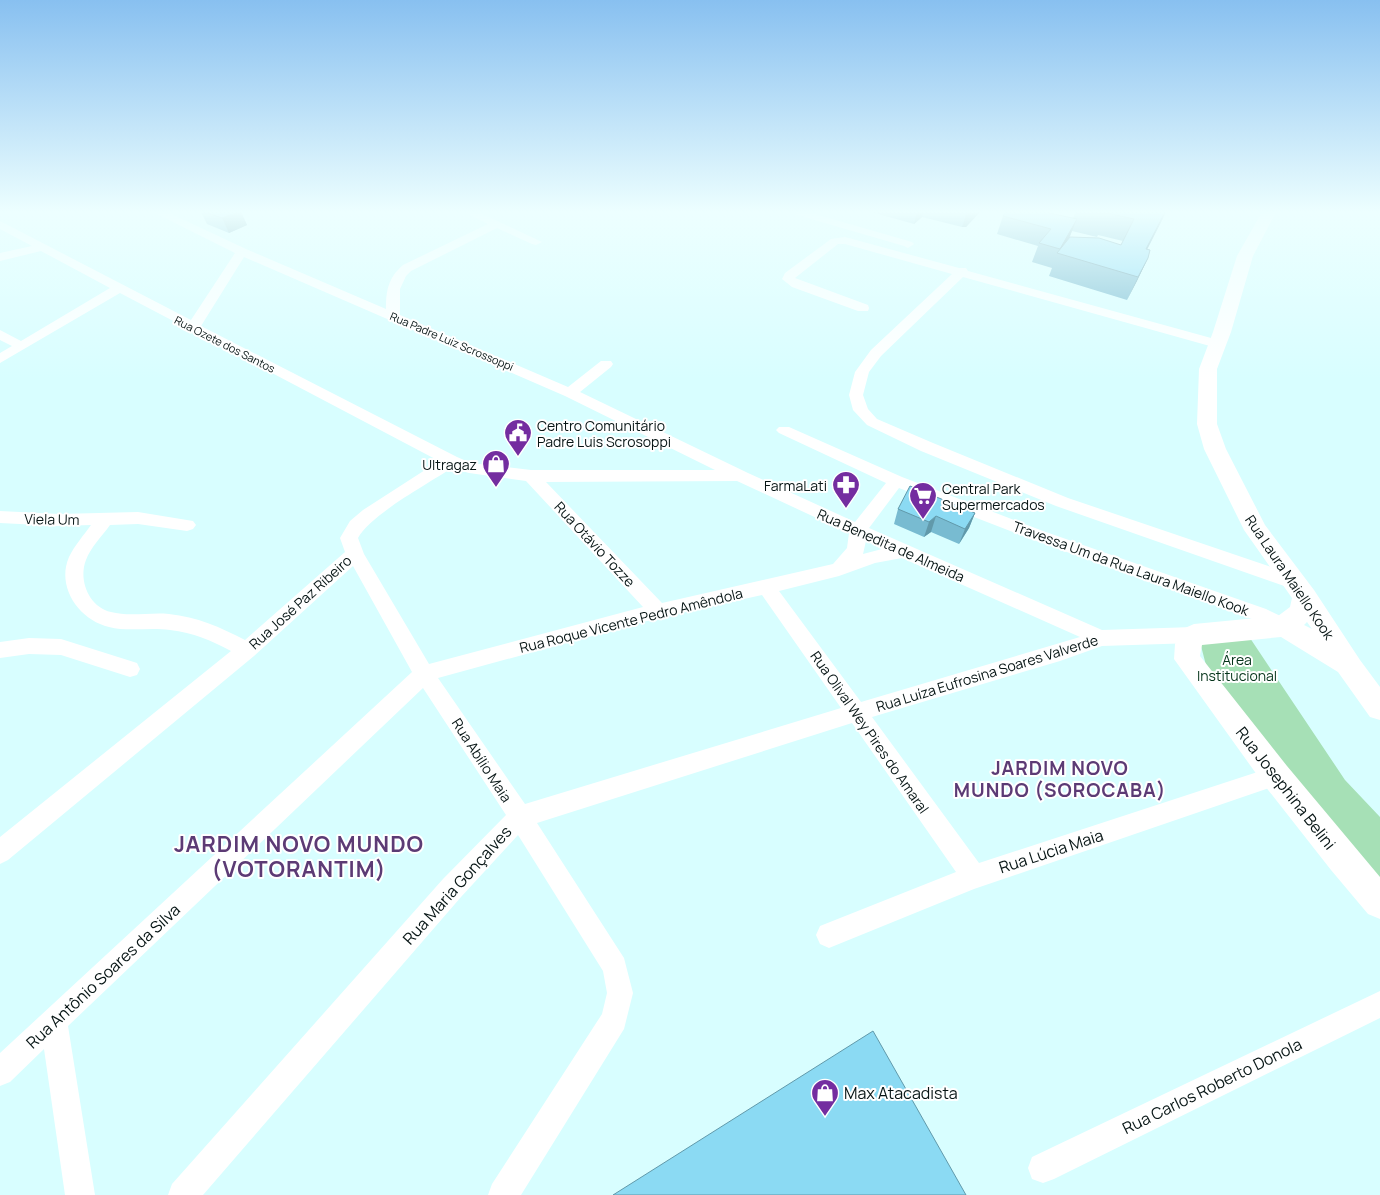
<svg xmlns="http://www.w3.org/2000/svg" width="1380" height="1195" viewBox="0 0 1380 1195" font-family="Manrope,sans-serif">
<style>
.green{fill:#a6e0b6}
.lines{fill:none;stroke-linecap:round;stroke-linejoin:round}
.minor{fill:#fff;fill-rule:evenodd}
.major{fill:#fff;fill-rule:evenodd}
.wall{fill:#78bbd1;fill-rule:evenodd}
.shaded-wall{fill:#6199aa}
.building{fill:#8bdaf3;stroke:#6199aa}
.labels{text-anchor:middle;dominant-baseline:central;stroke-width:4;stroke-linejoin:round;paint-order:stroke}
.far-street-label{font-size:11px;fill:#071515;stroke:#fff}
.poi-label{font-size:14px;fill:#071515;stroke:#fff;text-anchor:start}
.street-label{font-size:14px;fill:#071515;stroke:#fff}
.park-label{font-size:14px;fill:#043319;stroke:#fff}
.near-street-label{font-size:16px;fill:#071515;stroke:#fff}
.near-poi-label{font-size:16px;fill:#071515;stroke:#fff;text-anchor:start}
.district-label{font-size:19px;font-weight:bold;letter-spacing:1px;fill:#5c3b75;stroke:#fff}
.near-district-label{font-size:22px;font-weight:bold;letter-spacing:1px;fill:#5c3b75;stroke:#fff}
</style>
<rect width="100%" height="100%" fill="#d8feff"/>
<path class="green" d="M1250,638l95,142 35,37v70l-172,-214 -8,-31z"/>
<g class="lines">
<path class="minor" d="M153,212h14l79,37 140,60c0,-18 2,-31 17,-44l85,-41 -24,-12h14l64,30 -6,3 -4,-1 -35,-16 -86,43 -5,5 -6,13v26l168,72 33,-26h10l2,3 -2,3 -31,25 168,81 107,49 31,-39 -107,-50 -3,-3 3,-3h10l113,50 141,54 223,78 25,12 3,5 -3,5c-13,5 -27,-6 -39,-12l-221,-80 -132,-51 -30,40 233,102 92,-3 7,2 3,6 -3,6 -7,2 -92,3 -42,15 -188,56 107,146 297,-97 8,3 3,7 -3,7 -310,106 -145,59 -9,-4 -4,-9 4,-9 136,-54 -104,-149 -315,100 87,135 9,35 -9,36 -103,166h-33l4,-11 110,-170 5,-21 -4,-22 -85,-136 -57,62 -258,298h-35l4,-11 271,-305 63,-64 -83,-127 -355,338 27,169h-30l-21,-146 -34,33 -10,4v-33l412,-381 -59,-106 -99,90 -246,204 -8,4v-27l231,-186c-21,-11 -37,-18 -61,-21 -20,-3 -42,2 -61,-3 -30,-7 -53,-40 -40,-70 5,-11 15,-22 22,-32l-32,1 -59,-3v-12l59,3 79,-2 55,9 3,4 -3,4 -6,2 -49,-7 -28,1c-7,10 -20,23 -24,35 -8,20 3,47 25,52 18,5 40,0 58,2 28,3 51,13 76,26l100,-88 -5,-14 10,-17 13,-11 76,-49 -319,-168 -120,70v-10l12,-7 -12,-6v-10l21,11 89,-53 -69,-37 -41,10v-8l32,-7 -32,-17v-8l191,99 44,-67zM244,257l321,139 150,74h-184l-60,-7 -14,-6 -256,-131zM452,468l17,5 57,8 117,126 -214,57 -65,-110 -6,-16c12,-23 71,-55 94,-70zM737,481l112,52 -2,15 -14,16 -171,39 -116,-121zM866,541l16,8 -19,5zM902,558l178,79 -219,65 -82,-111 60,-15 36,-13zM762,595l79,113 -316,96 -87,-126 220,-60z
M792,212h16l104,30 2,2 -6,4 -4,-2 -110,-32z
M845,237l114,31h7l2,3 254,70 2,3 -2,3 -5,1 -254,-71 -82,79 -12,16 -6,23 5,14 9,10 56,24 135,55 233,79 2,5 -2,5 -7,2 -7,-2 -231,-81 -135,-55 -54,-26 -14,-15 -4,-15 6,-23 16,-22 81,-76 -107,-30h-7l-43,34 73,27 1,3 -1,3h-10l-66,-24 -10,-8 3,-6 46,-34z
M29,638l32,1 76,24 3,6 -3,6 -7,2 -69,-22 -32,-1 -29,4v-16z
M1380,991v27l-326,161 -11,4 -11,-4 -4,-11 4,-11z"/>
<path class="major" d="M1262,212h14l-23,44 -22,76 -14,37v55l9,25 39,76 49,65 46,70 20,27v33l-10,-3 -32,-45 -57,-35 -79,8 -2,11 87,110 93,111v42l-12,-5 -37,-44 -66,-84 -91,-127 1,-15 10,-16 9,-4 84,-8 12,-9 2,-9 -48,-68 -40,-81 -7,-25 2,-55 14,-37 24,-76zM1307,622l5,7 -8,-4z"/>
</g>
<path class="wall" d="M201,212h40l6,13 -18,8 -22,-9z
M871,212h109l-14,15h-4l-40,-10 -8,7z
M1076,212h90l-19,38 1,8 -21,42 -78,-24 3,-8 -20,-6 6,-16 -41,-12 6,-18 70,2zM1072,231l25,6 1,-2 25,6 -2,4 -52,-6z
M898,509l77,4 -6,15 -10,16 -28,-12 -7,5 -30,-13z"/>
<path class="shaded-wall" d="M238,212h3l6,13 -18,8 -7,-15z
M917,212h7l-2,5 -8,7z
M967,212h13l-14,15h-4z
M1166,212l-7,14 -24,46 11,-23z
M1077,219l-8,19 -11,16 2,-5z
M1148,258l-11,23 -10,19 11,-23z
M975,513l-6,15 -10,16 6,-15z
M936,516l-5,16 -7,5 5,-15z"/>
<path class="building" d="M205,212h33l-16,6z
M1006,212h39l32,7 -17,30 -21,-6 12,-14 -48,-13z
M1092,212h73l-19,37 4,1 -2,8 -10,19 -81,-24 13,-16 29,1 22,7 13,-26 -27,-6 -1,1z
M910,486l65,27 -10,16 -29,-13 -7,6 -31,-13z
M873,1031l93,164h-353z"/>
<linearGradient id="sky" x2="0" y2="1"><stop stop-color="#88c0f0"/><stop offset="0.56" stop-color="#edffff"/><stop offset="1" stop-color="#edffff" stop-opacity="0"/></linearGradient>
<rect width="1380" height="379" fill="url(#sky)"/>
<defs>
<symbol id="civic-pin" viewBox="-11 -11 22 30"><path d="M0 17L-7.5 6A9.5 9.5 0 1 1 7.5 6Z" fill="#742da0" stroke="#fff"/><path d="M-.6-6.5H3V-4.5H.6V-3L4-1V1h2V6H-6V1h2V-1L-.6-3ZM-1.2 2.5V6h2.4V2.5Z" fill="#fff"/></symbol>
<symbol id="shop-pin" viewBox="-11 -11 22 30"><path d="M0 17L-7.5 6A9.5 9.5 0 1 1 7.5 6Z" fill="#742da0" stroke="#fff"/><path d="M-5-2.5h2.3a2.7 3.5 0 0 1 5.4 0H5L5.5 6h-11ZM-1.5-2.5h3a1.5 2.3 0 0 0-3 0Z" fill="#fff"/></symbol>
<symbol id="pharmacy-pin" viewBox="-11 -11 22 30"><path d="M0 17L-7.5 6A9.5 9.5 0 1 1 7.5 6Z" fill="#742da0" stroke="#fff"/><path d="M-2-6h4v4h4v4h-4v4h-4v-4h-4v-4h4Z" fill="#fff"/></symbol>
<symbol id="supermarket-pin" viewBox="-11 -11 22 30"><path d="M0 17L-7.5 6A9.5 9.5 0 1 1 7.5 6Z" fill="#742da0" stroke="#fff"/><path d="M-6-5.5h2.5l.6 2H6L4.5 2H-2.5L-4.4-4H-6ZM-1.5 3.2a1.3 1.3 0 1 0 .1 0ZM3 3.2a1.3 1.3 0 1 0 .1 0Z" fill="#fff"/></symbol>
</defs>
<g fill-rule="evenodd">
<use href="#civic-pin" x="502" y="417" width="32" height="43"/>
<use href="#shop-pin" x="480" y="448" width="32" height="43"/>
<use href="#pharmacy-pin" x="830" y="469" width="32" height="43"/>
<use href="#supermarket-pin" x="907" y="480" width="32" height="43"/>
<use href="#shop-pin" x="809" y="1077" width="32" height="43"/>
</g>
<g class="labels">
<g class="far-street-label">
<text transform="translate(452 341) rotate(23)">Rua Padre Luiz Scrossoppi</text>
<text transform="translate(225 344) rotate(27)">Rua Ozete dos Santos</text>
</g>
<g class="poi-label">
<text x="537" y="425">Centro Comunitário<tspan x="537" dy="16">Padre Luis Scrosoppi</tspan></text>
<text x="477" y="464" text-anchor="end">Ultragaz</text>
<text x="827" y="485" text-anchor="end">FarmaLati</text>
<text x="942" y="488">Central Park<tspan x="942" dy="16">Supermercados</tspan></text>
</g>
<g class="street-label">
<text transform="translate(52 519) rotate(1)">Viela Um</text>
<text transform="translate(595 544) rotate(47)">Rua Otávio Tozze</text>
<text transform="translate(891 545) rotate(24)">Rua Benedita de Almeida</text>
<text transform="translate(1131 568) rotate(20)">Travessa Um da Rua Laura Maiello Kook</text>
<text transform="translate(1290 577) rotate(56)">Rua Laura Maiello Kook</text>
<text transform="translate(300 602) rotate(-42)">Rua José Paz Ribeiro</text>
<text transform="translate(631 620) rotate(-14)">Rua Roque Vicente Pedro Amêndola</text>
<text transform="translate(987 673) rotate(-17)">Rua Luíza Eufrosina Soares Valverde</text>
<text transform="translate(870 732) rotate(55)">Rua Olival Wey Pires do Amaral</text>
<text transform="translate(482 760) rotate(57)">Rua Abílio Maia</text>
</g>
<g class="park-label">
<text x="1237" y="659">Área<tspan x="1237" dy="16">Institucional</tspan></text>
</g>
<g class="near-street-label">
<text transform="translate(1286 788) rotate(52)">Rua Josephina Belini</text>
<text transform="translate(1051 851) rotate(-18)">Rua Lúcia Maia</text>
<text transform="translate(457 885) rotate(-48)">Rua Maria Gonçalves</text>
<text transform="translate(103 976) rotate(-43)">Rua Antônio Soares da Silva</text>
<text transform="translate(1212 1086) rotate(-26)">Rua Carlos Roberto Donola</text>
</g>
<g class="near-poi-label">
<text x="844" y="1093">Max Atacadista</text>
</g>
<g class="district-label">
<text x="1060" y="768">JARDIM NOVO<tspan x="1060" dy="22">MUNDO (SOROCABA)</tspan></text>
</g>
<g class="near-district-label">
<text x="299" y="844">JARDIM NOVO MUNDO<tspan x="299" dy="25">(VOTORANTIM)</tspan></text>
</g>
</g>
</svg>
